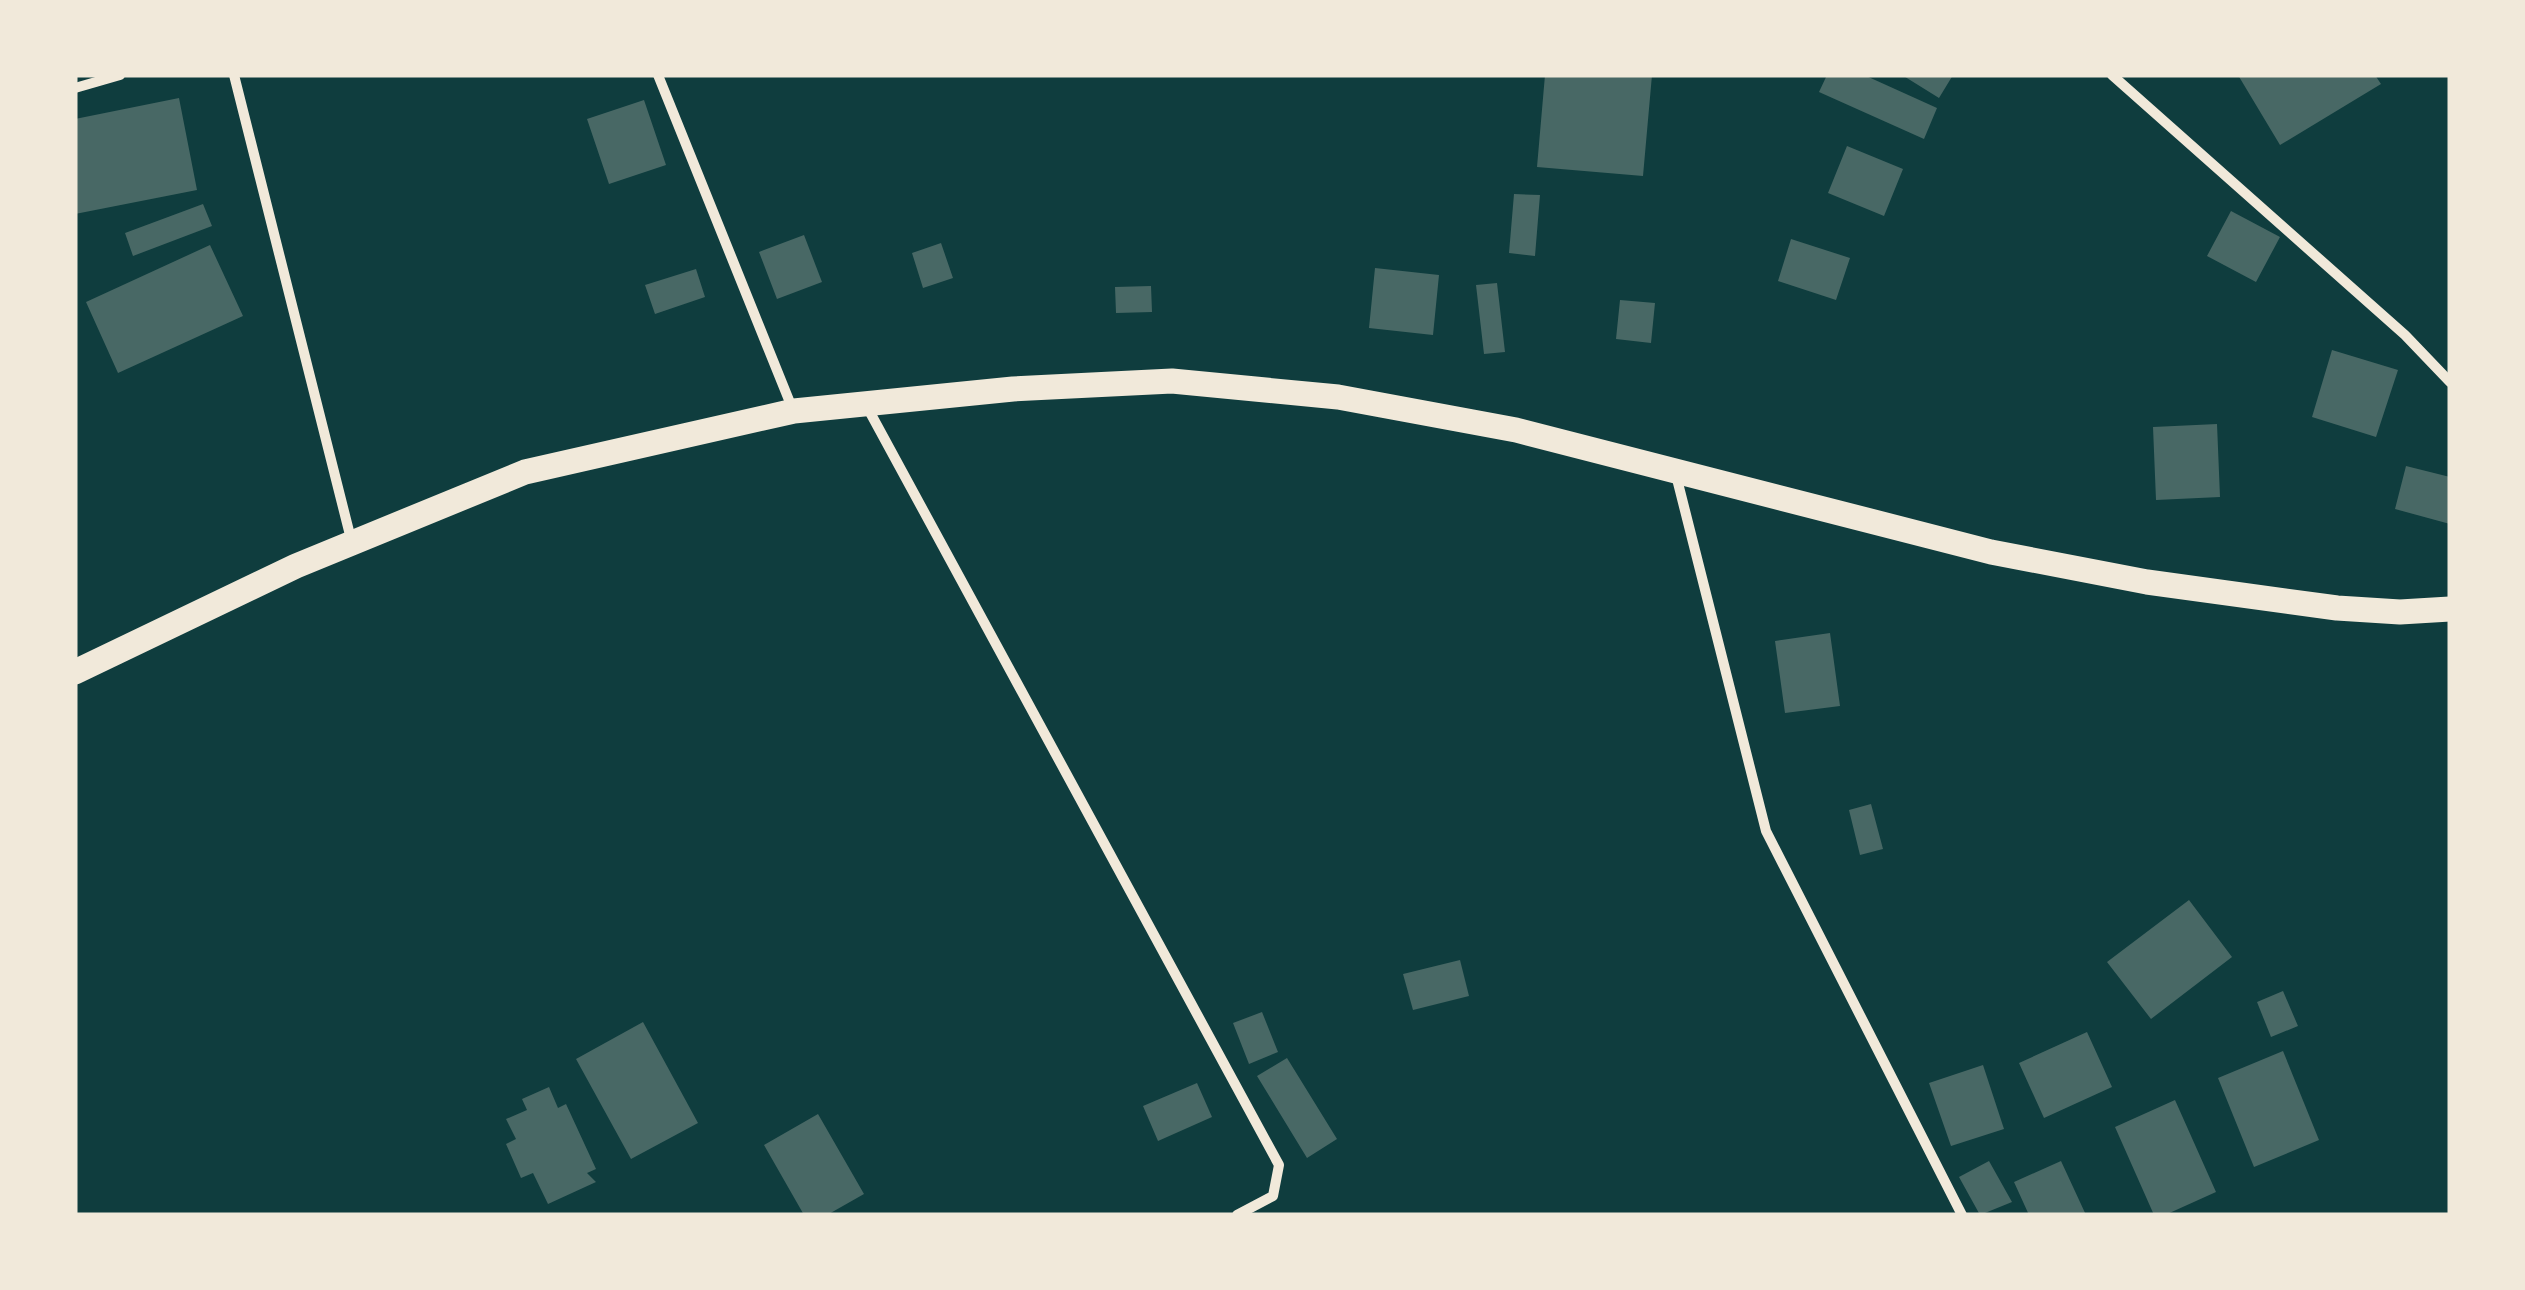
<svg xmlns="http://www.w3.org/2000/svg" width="2525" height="1290" viewBox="0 0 2525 1290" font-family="'Zilla Slab',serif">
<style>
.building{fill:#486865}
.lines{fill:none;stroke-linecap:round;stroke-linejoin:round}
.minor{stroke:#f1e9da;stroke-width:10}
.primary{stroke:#f1e9da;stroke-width:25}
</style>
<rect width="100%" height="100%" fill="#0f3d3e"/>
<path class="building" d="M1545,75h107l-9,101 -106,-9z
M1827,75h37l73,33 -13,31 -105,-47z
M1902,75h51l-14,23z
M2238,75h137l6,9 -101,61z
M179,98l18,92 -122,24v-95z
M644,100l22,65 -57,19 -22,-65z
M1847,146l56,23 -19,47 -56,-23z
M1514,194l26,1 -5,61 -26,-3z
M203,204l9,22 -79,30 -8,-23z
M2231,211l49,26 -24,45 -49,-26z
M804,235l18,47 -45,17 -18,-47z
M1791,239l59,19 -14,42 -58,-19z
M941,243l12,35 -30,10 -11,-35z
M210,245l33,71 -125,57 -32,-71z
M1375,268l64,7 -6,60 -64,-7z
M696,269l9,28 -50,17 -10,-29z
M1497,283l8,69 -21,2 -8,-69z
M1151,286l1,26 -36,1 -1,-26z
M1620,300l35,3 -4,40 -35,-4z
M2332,350l66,20 -22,67 -64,-20z
M2217,424l3,73 -64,3 -3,-73z
M2406,466l44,11v47l-55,-15z
M1830,633l10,73 -55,7 -10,-72z
M1871,804l12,45 -23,6 -11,-45z
M2189,900l43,57 -81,62 -44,-57z
M1460,960l9,36 -56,14 -10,-36z
M2283,991l15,35 -27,11 -14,-35z
M1262,1012l16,40 -29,12 -16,-41z
M643,1022l55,101 -67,36 -55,-100z
M2087,1032l25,55 -68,31 -25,-55z
M2283,1051l36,89 -65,27 -36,-89z
M1287,1058l50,81 -30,19 -50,-82z
M1983,1065l21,64 -53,17 -22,-63z
M1197,1083l15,34 -54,24 -15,-35z
M549,1087l9,21 8,-4 30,65 -9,4 9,9 -48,22 -15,-31 -12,5 -15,-34 10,-5 -10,-20 21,-9 -5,-11z
M2175,1100l41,92 -51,23h-11l-39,-88z
M818,1114l46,80 -37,21h-23l-40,-70z
M1989,1161l23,41 -32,13 -21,-38z
M2061,1161l25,54h-57l-15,-33z"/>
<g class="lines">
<path class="minor" d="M234,75l117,464
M658,75l135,335
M2112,75l293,260 45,47
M75,88l45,-13
M866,405l413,760 -6,31 -36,19
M1676,475l90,356 196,384"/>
<path class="primary" d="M75,672l221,-106 229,-94 269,-61 219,-22 159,-8 166,16 178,33 475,122 156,30 190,26 63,4 50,-3"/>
</g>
<rect width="2525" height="1290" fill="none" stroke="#f1e9da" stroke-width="155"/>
</svg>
